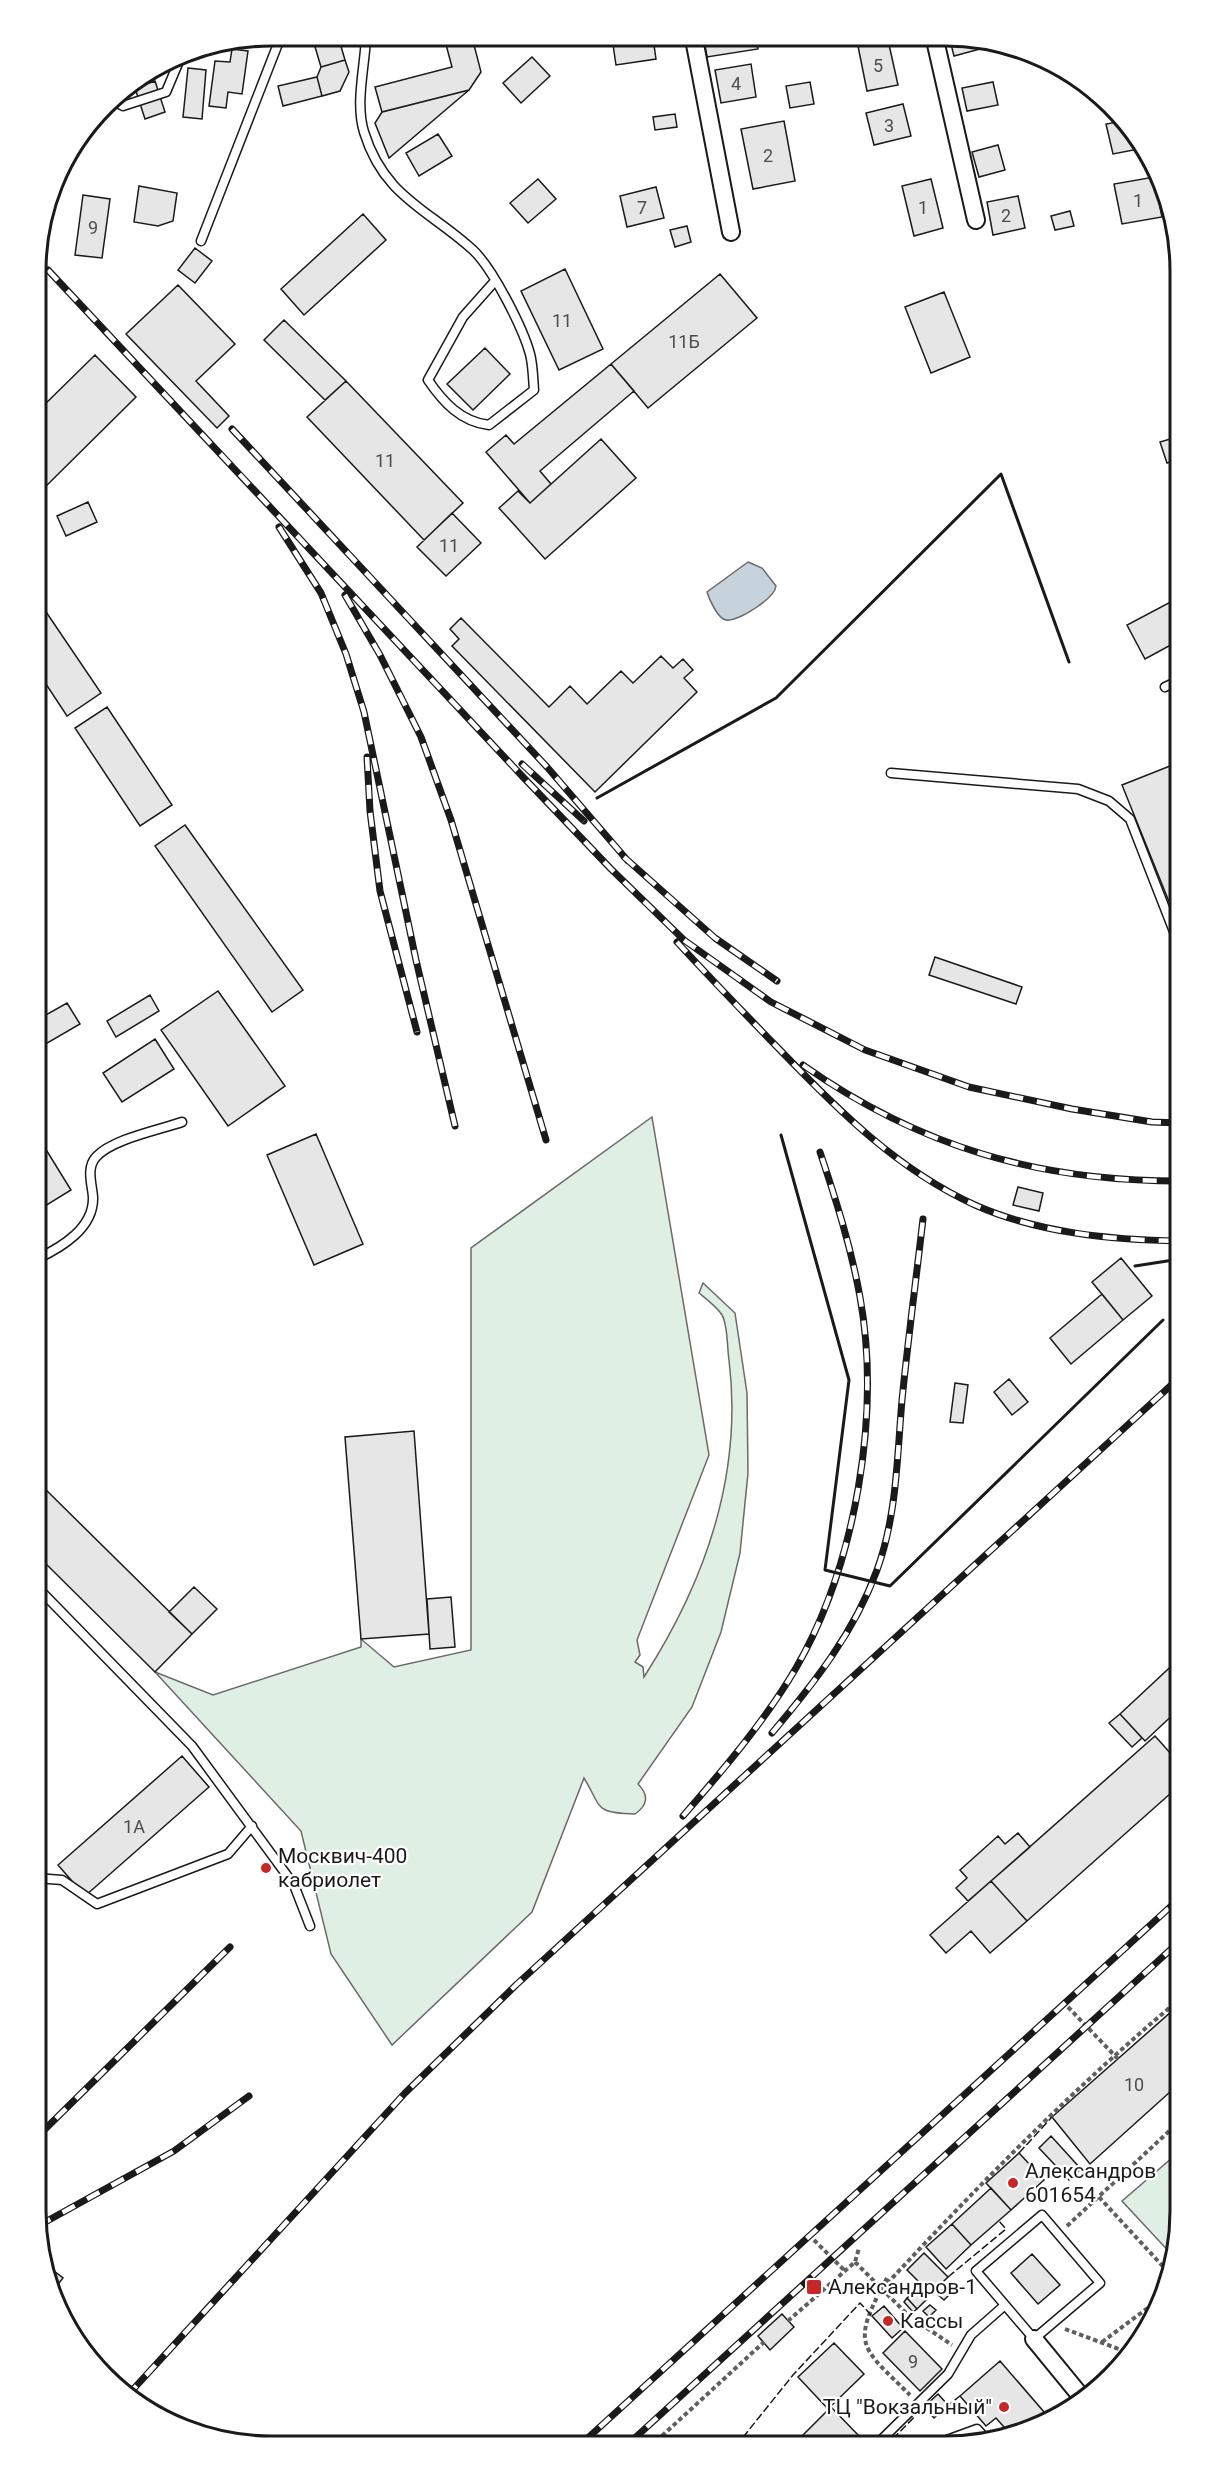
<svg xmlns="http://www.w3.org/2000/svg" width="1216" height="2483" viewBox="0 0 1216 2483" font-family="Roboto,sans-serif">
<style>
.green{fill:#e0efe3;stroke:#6a6a6a;stroke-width:1.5}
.water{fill:#c6d2dc;stroke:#6a6a6a;stroke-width:1.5}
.building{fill:#e6e6e6;stroke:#1a1a1a;stroke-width:1.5}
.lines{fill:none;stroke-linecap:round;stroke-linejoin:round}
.lane-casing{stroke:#1a1a1a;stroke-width:11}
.street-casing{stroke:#1a1a1a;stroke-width:20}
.path{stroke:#5f5f5f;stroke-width:4;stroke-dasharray:4.5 3;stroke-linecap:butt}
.lane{stroke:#fff;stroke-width:8}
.street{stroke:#fff;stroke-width:16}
.rail-casing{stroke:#1a1a1a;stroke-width:7}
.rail{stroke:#fff;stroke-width:4.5;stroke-dasharray:14;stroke-linecap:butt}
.fence{stroke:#1a1a1a;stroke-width:1.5;stroke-dasharray:8 3;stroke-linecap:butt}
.wall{stroke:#1a1a1a;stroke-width:3}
.poi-dot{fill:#c62828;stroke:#fff;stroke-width:2}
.labels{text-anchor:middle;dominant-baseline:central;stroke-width:4.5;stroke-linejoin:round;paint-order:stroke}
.number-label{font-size:18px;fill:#4d4d4d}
.poi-label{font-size:21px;fill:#1a1a1a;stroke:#fff;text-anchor:start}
.rim{fill:none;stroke:#1a1a1a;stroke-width:3}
</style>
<rect width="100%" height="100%" fill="#fff"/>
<path class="green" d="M652,1117l57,338 -72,185 3,15 -5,7 8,5 1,10c61,-95 99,-203 85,-317 -2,-12 -1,-35 -7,-45 -5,-8 -16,-16 -23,-22l4,-10 32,30 12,80 1,80 -8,80 -19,79 -29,75 -54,77c11,11 10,21 -3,30 -42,-1 -33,-7 -51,-36l-52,134 -140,133 -61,-91 -30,-123 -146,-159 58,23 148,-48v-8l33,28 77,-17v-402z
M1179,2152v76l-6,28 -51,-55z"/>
<path class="water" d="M748,562l14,6 14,18c-1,12 -38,36 -50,34 -8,-1 -17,-21 -19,-28z"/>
<path class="building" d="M328,36h10l7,24 -24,7 -8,-27z
M444,37h28l9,35 -12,18 -87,22 -7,-25 77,-20z
M612,38h41l3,21 -40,6z
M704,39h52l2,10 -51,8z
M888,40l10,45 -31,6 -9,-45z
M950,40h28l2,9 -26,7z
M232,49l16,2 -6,43 -14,-2 -2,16 -17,-2 6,-45 15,1z
M532,57l18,19 -29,27 -18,-20z
M345,60l4,12 -9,19 -18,5 -5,-19 4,-10z
M751,64l5,33 -35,6 -6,-33z
M188,68l18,2 -4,49 -19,-2z
M317,77l5,19 -39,10 -5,-20z
M155,81l10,31 -20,7 -10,-31z
M810,82l4,22 -24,4 -4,-22z
M993,82l5,23 -31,6 -5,-23z
M469,90l-80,68 -14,-35 7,-11z
M903,104l8,32 -37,9 -8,-32z
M675,114l2,13 -22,3 -2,-13z
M784,121l11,60 -42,8 -12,-60z
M1123,121l21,27 -31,6 -7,-30z
M438,134l14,22 -33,20 -13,-23z
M998,145l7,25 -26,7 -7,-25z
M1154,177l8,40 -40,7 -8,-40z
M538,179l18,20 -28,24 -18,-20z
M931,179l12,49 -29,8 -12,-50z
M139,186l38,7 -4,28 -15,5 -24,-4z
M656,187l8,31 -37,9 -7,-31z
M83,195l27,4 -8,59 -27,-3z
M1018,196l7,32 -32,7 -6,-33z
M1070,211l4,15 -19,4 -4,-14z
M363,214l23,26 -82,75 -23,-26z
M687,226l4,16 -16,5 -5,-17z
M195,248l17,13 -17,22 -17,-13z
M1180,268v19h-4l-4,-17z
M565,269l38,80 -44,21 -38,-79z
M720,274l37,44 -109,90 -37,-44z
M178,285l57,59 -39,37 33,35 -12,12 -91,-94z
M944,292l26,65 -39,16 -26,-66z
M284,320l62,61 -21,19 -61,-60z
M485,348l25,26 -37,36 -26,-26z
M95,355l41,42 -98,97v-83z
M611,364l23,27 -94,80 11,13 -21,19 -44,-51 20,-17 8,9z
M346,381l117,122 -39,37 -117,-123z
M1177,437l3,22 -13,4 -7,-21z
M601,439l35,39 -91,81 -46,-51 19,-17 12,12z
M88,502l9,20 -31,14 -9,-20z
M452,513l29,30 -35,33 -29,-29z
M1180,597v43l-35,19 -18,-34z
M38,600l63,93 -34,23 -29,-44z
M461,618l88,89 21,-21 17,18 34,-33 12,12 28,-27 12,12 10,-9 10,11 -9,8 13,14 -102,100 -143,-146 7,-7 -9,-10z
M107,707l65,98 -32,21 -65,-98z
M1180,725v24l-8,-21z
M1180,762v167l-58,-144z
M185,825l118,165 -31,22 -117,-166z
M935,957l87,30 -6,17 -87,-29z
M218,991l67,95 -57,40 -67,-96z
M150,995l9,16 -43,26 -9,-16z
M67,1003l13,21 -43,25v-29z
M155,1039l19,30 -52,33 -19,-29z
M316,1134l47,110 -49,21 -47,-110z
M37,1135l34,55 -34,21z
M1018,1187l25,6 -4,18 -26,-6z
M1121,1258l31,38 -29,24 -31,-38z
M1102,1294l21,26 -52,44 -21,-26z
M1009,1379l19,23 -16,13 -18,-23z
M955,1383l13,2 -5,38 -13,-1z
M414,1431l15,203 -68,5 -16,-202z
M37,1481l155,153 -37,38 -118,-117z
M194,1587l23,22 -25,25 -23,-22z
M451,1597l4,50 -25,2 -3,-50z
M1180,1658v50l-35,33 -25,-27z
M1120,1714l22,24 -10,9 -23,-24z
M1155,1736l25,28v21l-153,136 -36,-40z
M182,1756l27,31 -124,109 -27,-31z
M1018,1833l12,14 -62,54 -12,-13 11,-10 -7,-8 38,-34 7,8z
M991,1881l36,40 -37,32 -19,-22 -25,22 -16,-18z
M1180,2004v79l-90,81 -38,-47z
M1051,2136l30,33 -12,11 -30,-32z
M1019,2153l25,27 -33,30 -25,-27z
M991,2188l20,22 -40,35 -19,-21z
M952,2224l19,21 -25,24 -20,-22z
M924,2253l24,24 -17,17 -24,-24z
M1032,2254l28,31 -22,19 -27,-31z
M45,2264l18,14 -12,15 -3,-6z
M944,2288l6,6 -6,6 -6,-5z
M916,2290l10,10 -9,9 -10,-11z
M907,2298l10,11 -4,3 -9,-10z
M930,2305l6,5 -7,7 -6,-6z
M884,2306l19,22 -11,10 -20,-22z
M782,2314l12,13 -24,23 -12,-14z
M905,2331l37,38 -22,22 -37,-38z
M834,2343l30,31 -36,35 -30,-32z
M1000,2361l51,59 -39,16 -16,-18 -10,8 -26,-30z
M938,2394l10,11 -14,13 -10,-11z
M831,2407l30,31 -9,9h-61z"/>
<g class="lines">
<defs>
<path id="lane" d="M366,37c-1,29 -11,66 -2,95 20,65 64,77 109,118 20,19 50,78 57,104 3,11 3,25 4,36l-45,35c-28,-3 -46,-23 -61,-45l35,-63 32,-36
M112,100l11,6 43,-14 16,-38
M201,241l80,-205
M1165,687l15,-7
M891,773l187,16 31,12 21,18 50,128
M37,1259c25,-12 57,-31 56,-62 -1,-13 -7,-29 3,-40 16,-18 63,-27 86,-35
M37,1587l155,159 102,139 16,41
M36,1878l26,2 35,24 131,-50 24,-28
M1042,2215l58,68 -66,56 -58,-68z
M936,2444l41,-15 10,11
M874,2447l74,-73 23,-39 34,-30"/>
<path id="street" d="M694,39l37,193
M935,40l41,180
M1034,2339l50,61"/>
</defs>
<use href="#lane" class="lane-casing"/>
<use href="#street" class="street-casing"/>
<path class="path" d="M1068,2007l50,52
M1099,2197l70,76
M1067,2226l112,-104
M814,2240l30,30
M855,2262l54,54 43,29
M887,2278c-36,67 -28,67 23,117
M882,2289c95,-102 191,-201 298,-290
M788,2321l67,-59 4,-14
M1065,2329l67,25
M1102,2342l62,-46
M651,2446l113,-104"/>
<use href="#lane" class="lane"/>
<use href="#street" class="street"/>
<defs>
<path id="rail" d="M48,270l475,507 88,92 73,71 87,62 94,48 104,37 103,22 80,13 28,1
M232,429l315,338 81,94
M279,527l42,66 25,61 18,58 52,248 39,166
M345,595l35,60 41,82 30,83 95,320
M367,757l3,54 10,80 37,141
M522,764l62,57
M624,857l91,81 62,43
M677,942c34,37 69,73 104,109 58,60 117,119 194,154 63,28 137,35 205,36
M803,1065c117,82 234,116 377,116
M772,1733c42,-50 82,-100 105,-163 20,-55 20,-113 25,-170 6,-60 14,-120 21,-181
M683,1816c40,-46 82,-95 113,-148 60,-104 85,-254 64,-371 -9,-50 -24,-97 -40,-145
M36,2138l194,-191
M38,2226l136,-75 75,-55
M127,2396l278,-303 111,-108 664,-608
M579,2446l601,-548
M626,2446l554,-505"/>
</defs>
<use href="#rail" class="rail-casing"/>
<use href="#rail" class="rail"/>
<path class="fence" d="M1019,2153l33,-36
M948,2277l58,-48 -7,-8
M900,2324l13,-12
M946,2407l14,-11
M736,2446l57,-71 67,-72 12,13
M885,2447l39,-40 3,4"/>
<path class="wall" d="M597,798l179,-100 225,-224 68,188
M781,1135l68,245 -24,190 65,16 273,-266
M1135,1266l45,-7"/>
</g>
<g class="poi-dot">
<circle cx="266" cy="1868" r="6"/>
<circle cx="1013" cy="2183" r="6"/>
<rect x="806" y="2279" width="16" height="16" rx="3"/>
<circle cx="888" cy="2321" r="6"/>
<circle cx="1004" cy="2407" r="6"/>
</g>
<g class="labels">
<g class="number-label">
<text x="878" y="65">5</text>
<text x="736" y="83">4</text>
<text x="889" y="125">3</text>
<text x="768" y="155">2</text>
<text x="1138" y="200">1</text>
<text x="642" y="207">7</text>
<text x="923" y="207">1</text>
<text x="1006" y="215">2</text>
<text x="93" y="227">9</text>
<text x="562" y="320">11</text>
<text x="684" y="341">11Б</text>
<text x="385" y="460">11</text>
<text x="449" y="545">11</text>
<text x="134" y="1826">1А</text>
<text x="1134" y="2084">10</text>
<text x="913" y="2361">9</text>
</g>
<g class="poi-label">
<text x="278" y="1856">Москвич-400<tspan x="278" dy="24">кабриолет</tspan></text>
<text x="1025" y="2171">Александров<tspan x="1025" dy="24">601654</tspan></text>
<text x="828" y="2287">Александров-1</text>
<text x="900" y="2321">Кассы</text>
<text x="992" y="2407" text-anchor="end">ТЦ "Вокзальный"</text>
</g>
</g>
<path d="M0 0H1216V2483H0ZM271 46H945A225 225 0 0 1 1170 271V2211A225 225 0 0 1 945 2436H271A225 225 0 0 1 46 2211V271A225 225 0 0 1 271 46Z" fill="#fff" fill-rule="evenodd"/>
<path class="rim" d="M271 46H945A225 225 0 0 1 1170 271V2211A225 225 0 0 1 945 2436H271A225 225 0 0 1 46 2211V271A225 225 0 0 1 271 46Z"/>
</svg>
